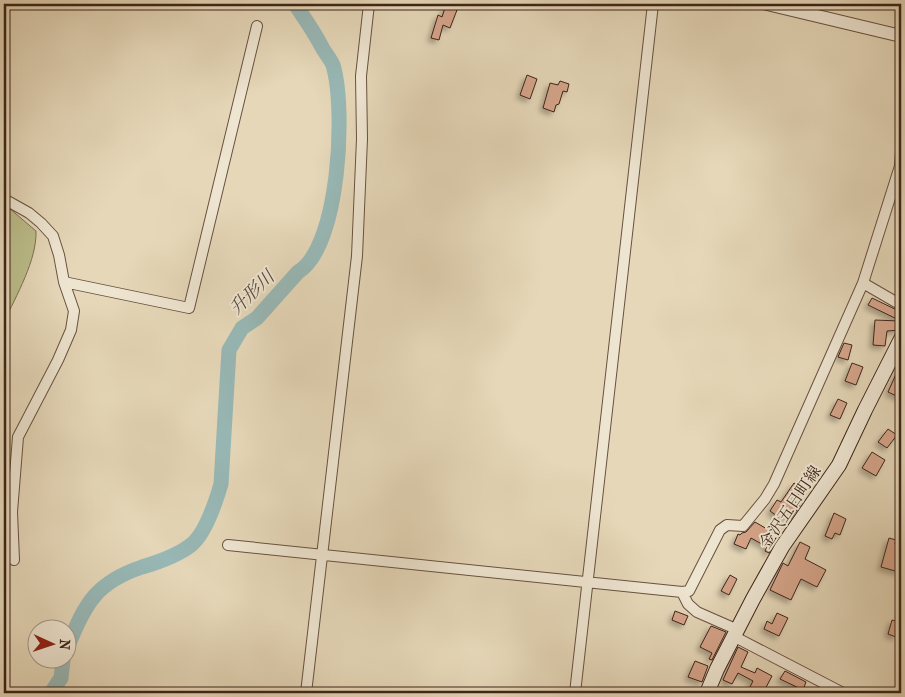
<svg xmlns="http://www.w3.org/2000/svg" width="905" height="697" viewBox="0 0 905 697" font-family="'IM FELL French Canon','Noto Serif JP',serif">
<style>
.green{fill:#bbbd8a;stroke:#7c7051}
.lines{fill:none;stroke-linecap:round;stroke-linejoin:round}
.river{stroke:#98b8b6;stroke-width:15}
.building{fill:#d5a48a;stroke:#3e2418;filter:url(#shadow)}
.minor-casing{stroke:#685140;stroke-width:12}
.tertiary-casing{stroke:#685140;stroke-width:14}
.secondary-casing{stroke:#3e2418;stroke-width:16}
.path{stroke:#3e2418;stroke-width:1;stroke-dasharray:1 2.5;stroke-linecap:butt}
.minor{stroke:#eee5d1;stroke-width:10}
.tertiary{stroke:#eee5d1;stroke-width:12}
.secondary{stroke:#eee5d1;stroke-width:14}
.labels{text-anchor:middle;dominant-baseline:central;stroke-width:4;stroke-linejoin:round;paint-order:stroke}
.street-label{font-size:16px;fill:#3e2418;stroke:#eee5d1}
.water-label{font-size:18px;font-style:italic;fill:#544940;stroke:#eee5d1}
</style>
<defs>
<filter id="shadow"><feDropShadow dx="-3.5" dy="3.5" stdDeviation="2.5" flood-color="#0004"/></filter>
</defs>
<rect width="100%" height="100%" fill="#e5d7b8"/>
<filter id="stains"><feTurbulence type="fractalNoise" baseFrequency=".004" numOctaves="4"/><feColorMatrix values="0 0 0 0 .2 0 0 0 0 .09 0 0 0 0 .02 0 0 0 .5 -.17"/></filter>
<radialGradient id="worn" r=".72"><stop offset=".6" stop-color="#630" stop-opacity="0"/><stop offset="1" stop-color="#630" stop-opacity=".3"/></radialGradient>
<path class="green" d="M4,207l5,1 27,23c1,29 -20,65 -32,91z"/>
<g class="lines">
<path class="river" d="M68,646c17,-43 29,-64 74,-79 17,-5 35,-11 49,-22 14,-11 25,-44 30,-61l8,-134 13,-22 15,-10 41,-46c42,-25 48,-164 35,-207 -2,-5 -7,-11 -10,-16 -8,-16 -18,-30 -28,-45
M51,693l10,-15 2,-18"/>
</g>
<path class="building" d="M446,5l11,5 -7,18 -7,-3 -4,15 -8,-2 7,-23 4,2z
M527,75l10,4 -7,20 -10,-4z
M560,81l9,3 -2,8 -4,-1 -4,13 -3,1 -2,7 -11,-4 7,-25 8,2z
M872,298l29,14v9l-33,-16z
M875,320l25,1v9l-13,1 -2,15 -12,-1z
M844,343l8,2 -4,15 -10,-3z
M852,363l11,4 -7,18 -11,-4z
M901,363v35l-13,-6z
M838,399l9,4 -7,16 -10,-4z
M888,429l9,6 -10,13 -9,-6z
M872,452l13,8 -9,16 -14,-8z
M794,483l8,6 -8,12 6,4 -9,14 -8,-6 -3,5 -10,-7 7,-11 4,2z
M834,513l12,6 -6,16 -5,-2 -3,6 -7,-3z
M755,522l24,14 -10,17 -4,-2 2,-4 -16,-9 -5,11 -12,-5 4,-10 2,1 2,-2 4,-1z
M889,538l7,2 -1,4 5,1 -1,6 2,1v10l-2,10 -18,-5z
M800,542l10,5 -5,12 21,11 -9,17 -16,-8 -10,21 -21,-10 13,-27 5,3z
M730,575l7,4 -8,16 -8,-4z
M675,611l13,5 -4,9 -12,-5z
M777,613l11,5 -9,18 -15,-7 3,-8 5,3z
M892,620l9,2 -5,15 -8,-3z
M711,626l15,6 -14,28 -3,-1 3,-6 -12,-6z
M738,647l10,5 -7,15 14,6 2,-5 15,8 -9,17h-6l-8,-4 4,-8 -15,-8 -6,11 -9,-4z
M695,661l13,5 -6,16 -14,-5z
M785,671l21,11 -3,8 -23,-11z"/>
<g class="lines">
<defs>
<path id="minor" d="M4,199l25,14 12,10 12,13 6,19 5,27 10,29 -3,19 -13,30 -40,77 -6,75 2,48
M64,282l125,26 68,-282
M863,283l38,22
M228,545l454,47 7,-1 31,-61 7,-5 16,1 22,-27 9,-15 89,-201 37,-117 1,-13
M682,592l6,12 9,8 41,18
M735,637l108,56
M306,693l51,-437 5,-117 -1,-63 8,-72
M575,693l78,-689"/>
<path id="tertiary" d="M767,4l134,32"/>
<path id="secondary" d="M707,693l10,-24 36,-70 29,-52 57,-82 26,-55 36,-71"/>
</defs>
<use href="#minor" class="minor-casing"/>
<use href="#tertiary" class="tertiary-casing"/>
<use href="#secondary" class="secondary-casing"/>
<path class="path" d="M4,574l4,-6"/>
<use href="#minor" class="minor"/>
<use href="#tertiary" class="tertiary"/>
<use href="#secondary" class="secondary"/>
</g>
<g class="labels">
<g class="street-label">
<text transform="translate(790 507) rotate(-56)">金沢五日町線</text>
</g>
<g class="water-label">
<text transform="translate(252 293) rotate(-44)">升形川</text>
</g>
</g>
<rect width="905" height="697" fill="none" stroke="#e5d7b8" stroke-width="20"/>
<rect x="5" y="5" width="895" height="687" fill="none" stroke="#3e2418" stroke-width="2.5"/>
<rect x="10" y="10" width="885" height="677" fill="none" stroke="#3e2418"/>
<g transform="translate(52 644) rotate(93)"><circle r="24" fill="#eee5d1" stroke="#a89887"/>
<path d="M0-4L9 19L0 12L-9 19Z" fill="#8f2418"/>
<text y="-8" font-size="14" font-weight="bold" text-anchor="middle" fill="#3e2418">N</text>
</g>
<rect width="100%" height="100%" filter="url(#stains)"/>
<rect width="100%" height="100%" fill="url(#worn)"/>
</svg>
